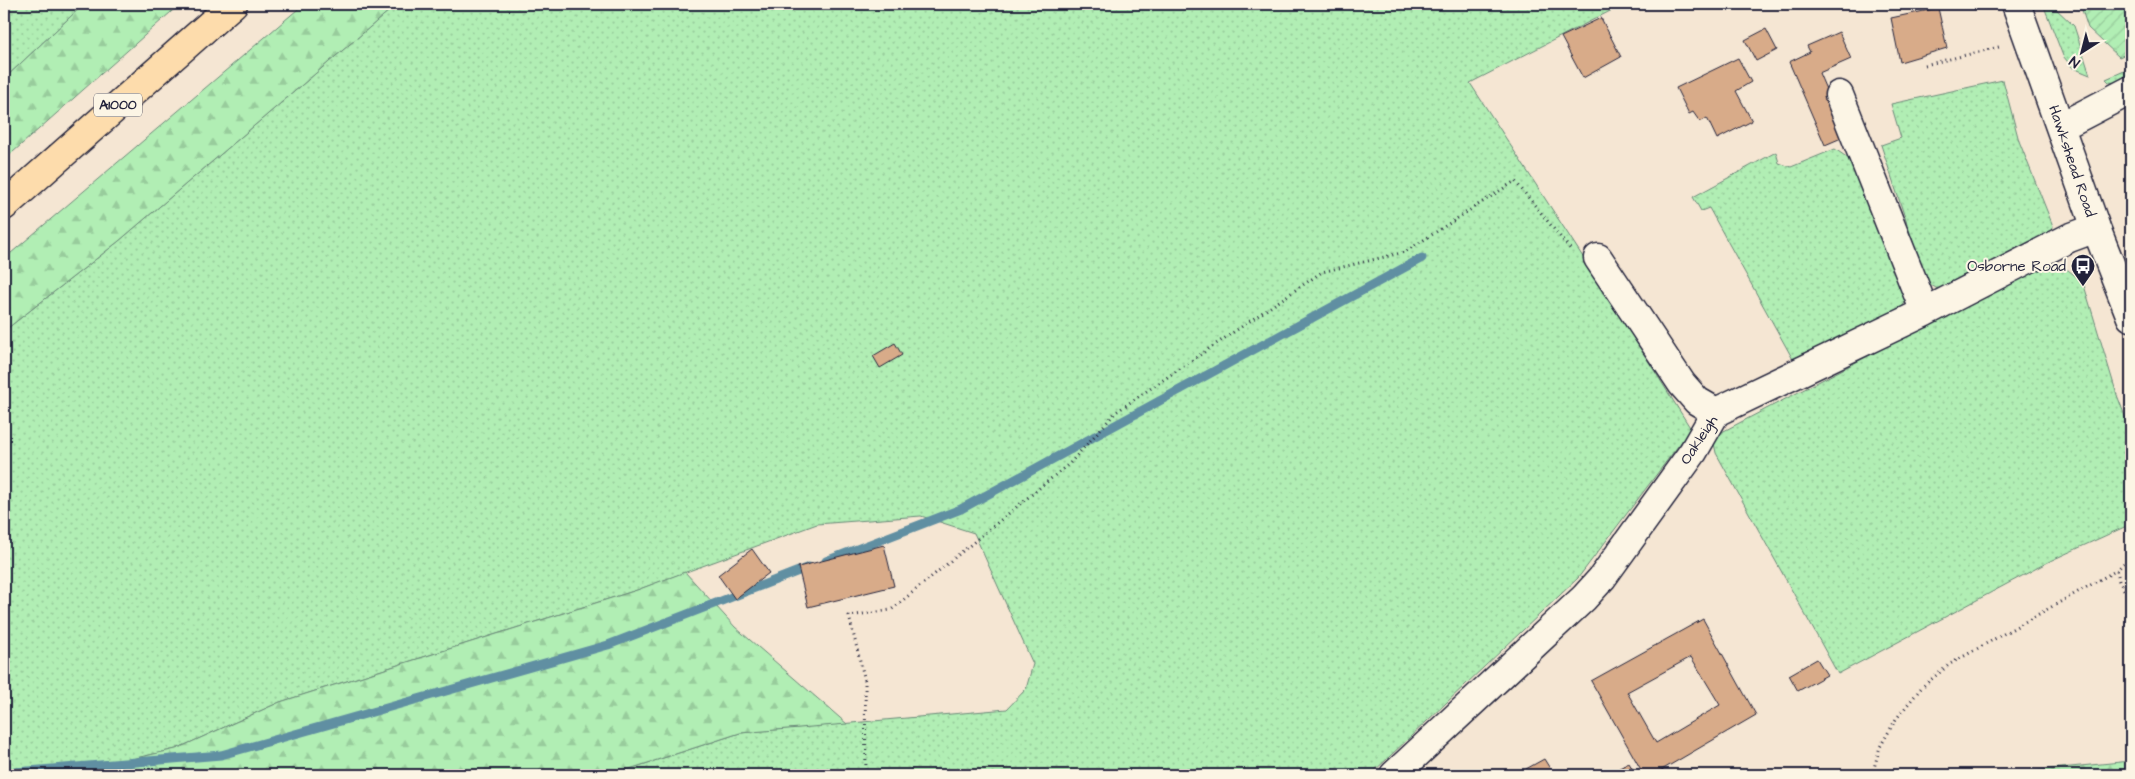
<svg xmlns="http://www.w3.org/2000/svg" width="2135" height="779" viewBox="0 0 2135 779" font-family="'Architects Daughter',sans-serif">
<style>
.grass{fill:url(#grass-dots);stroke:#6a8878}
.forest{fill:url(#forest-firs);stroke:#6a8878}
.garden{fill:url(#garden-furrows);stroke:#6a8878}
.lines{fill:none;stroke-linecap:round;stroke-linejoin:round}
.stream{stroke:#608fa2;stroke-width:9}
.building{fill:#d8ab89;stroke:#22223b;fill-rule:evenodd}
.minor-casing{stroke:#22223b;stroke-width:31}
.major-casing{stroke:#22223b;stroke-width:31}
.path{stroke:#22223b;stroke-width:3;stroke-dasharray:1 4;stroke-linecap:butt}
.minor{stroke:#fcf5e5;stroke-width:28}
.major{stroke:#fddcac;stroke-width:28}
.labels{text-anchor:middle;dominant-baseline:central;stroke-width:4;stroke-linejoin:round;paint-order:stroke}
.shield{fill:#fcf5e5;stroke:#63616e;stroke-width:1}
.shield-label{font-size:14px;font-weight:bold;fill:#22223b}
.street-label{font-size:15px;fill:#22223b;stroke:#fcf5e5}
.poi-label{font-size:15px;fill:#22223b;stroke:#fcf5e5;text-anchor:end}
</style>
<defs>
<pattern id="grass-dots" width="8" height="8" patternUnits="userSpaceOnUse" patternTransform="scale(1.25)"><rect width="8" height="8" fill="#b1eeb4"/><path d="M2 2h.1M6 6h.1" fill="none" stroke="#98cc9c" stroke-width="1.8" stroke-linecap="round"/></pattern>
<pattern id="forest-firs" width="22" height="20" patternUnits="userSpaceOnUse" patternTransform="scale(1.25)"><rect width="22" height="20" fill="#b1eeb4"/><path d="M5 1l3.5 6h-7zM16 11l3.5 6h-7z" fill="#98cc9c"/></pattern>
<pattern id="garden-furrows" width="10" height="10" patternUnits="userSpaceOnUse" patternTransform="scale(1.25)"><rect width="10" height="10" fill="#b1eeb4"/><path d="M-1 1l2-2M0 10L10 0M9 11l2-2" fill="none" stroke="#98cc9c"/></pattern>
</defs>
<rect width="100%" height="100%" fill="#f5e6d3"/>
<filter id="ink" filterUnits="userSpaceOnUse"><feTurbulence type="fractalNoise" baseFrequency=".02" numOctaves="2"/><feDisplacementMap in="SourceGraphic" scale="10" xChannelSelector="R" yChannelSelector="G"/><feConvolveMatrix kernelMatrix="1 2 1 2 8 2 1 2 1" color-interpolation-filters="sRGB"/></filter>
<g filter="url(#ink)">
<path class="grass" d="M4,4h80l-80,75z
M397,4h1217l2,4 -146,75 111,171 110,175 -113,149 -208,197h-759l129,-42 267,-24 19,-20 7,-25 -59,-131 -53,-17 -104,8 -180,66 -357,112 -104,47 -115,26h-57v-444l115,-90z
M2043,4h8l23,22 16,49 -17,-7 -10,-12z
M2131,68v9l-15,6 -7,-1 -3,-3z
M2003,80l16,61 34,85 -2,13 -110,52 -10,-6 -7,-10 -43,-130 20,-7 -10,-34z
M1835,149l26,18 45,134 -6,9 -105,53 -86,-155 -8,3 -8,-14 83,-45 3,11 12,4z
M2054,265l14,5 15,12 34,113 14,37v92l-79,36 -214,114 -122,-221 -3,-15 7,-5 319,-166z"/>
<path class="forest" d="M84,4h96l-176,156v-81z
M304,4h93l-278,237 -115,90v-72z
M685,572l50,55 112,97 -107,9 -129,42h-550l115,-26 104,-47 357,-112z
M2131,761v14h-132l11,-2z"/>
<path class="garden" d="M2080,4h49l2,7v41l-12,5 -31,-29z"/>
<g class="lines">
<path class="stream" d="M826,561l135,-52 461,-251
M4,773l217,-18 387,-110 201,-78"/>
</g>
<path class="building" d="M1938,8l9,40 -47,14 -9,-44z
M1601,18l20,39 -38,21 -22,-41z
M1766,29l11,21 -21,11 -11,-21z
M1839,32l12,27 -32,14 27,63 -21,9 -36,-83 21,-10 -3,-6z
M1738,58l13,24 -15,9 16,30 -35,18 -10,-21 -7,4 -7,-10 -4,2 -13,-26z
M895,343l7,12 -22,13 -7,-12z
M884,545l10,41 -86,21 -10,-40z
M752,549l17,24 -34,26 -17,-24z
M1703,619l53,96 -103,60h-9l-53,-94zM1691,657l29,48 -64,38 -29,-51z
M1817,659l10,16 -29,16 -9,-16z
M1544,759l10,16h-25l-3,-6z
M1629,763l7,12h-30z"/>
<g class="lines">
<defs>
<path id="minor" d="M2016,4l80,224 35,89
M1839,95l86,217
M2060,127l71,-37
M1598,258l84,126 15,17 19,11
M1394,775l190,-177 18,-20 91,-126 23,-40 209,-100 144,-74 27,-10"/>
<path id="major" d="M4,206l229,-202"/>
</defs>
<use href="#minor" class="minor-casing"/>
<use href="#major" class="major-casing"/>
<path class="path" d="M1925,65l74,-18
M2131,556l-14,14 2,11 12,21
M866,775l-1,-94 -16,-65 42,-6 179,-147 46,-51 206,-140 83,-20 110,-71 56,69
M1872,775l8,-28 16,-28 26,-32 28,-23 167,-94"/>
<use href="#minor" class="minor"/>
<use href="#major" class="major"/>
</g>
</g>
<defs>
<symbol id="bus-pin" viewBox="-11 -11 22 30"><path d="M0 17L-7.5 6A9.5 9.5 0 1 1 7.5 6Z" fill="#22223b" stroke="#fcf5e5"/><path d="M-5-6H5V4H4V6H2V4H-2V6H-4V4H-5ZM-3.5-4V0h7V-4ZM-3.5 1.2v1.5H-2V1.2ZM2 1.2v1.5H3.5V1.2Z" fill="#fff"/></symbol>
</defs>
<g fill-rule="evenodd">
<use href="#bus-pin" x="2069" y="252" width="28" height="38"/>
</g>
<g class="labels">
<rect class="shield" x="94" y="93.5" width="48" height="23" rx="4"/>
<g class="shield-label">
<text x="118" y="105">A1000</text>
</g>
<g class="street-label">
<text transform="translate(2072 161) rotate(71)">Hawkshead Road</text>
<text transform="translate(1699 440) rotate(-57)">Oakleigh</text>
</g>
<g class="poi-label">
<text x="2066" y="266">Osborne Road</text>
</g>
</g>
<rect width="2135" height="779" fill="none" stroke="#fcf5e5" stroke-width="20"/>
<rect x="10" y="10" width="2115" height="759" fill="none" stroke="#22223b" stroke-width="2" filter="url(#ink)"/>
<g transform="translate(2082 52) rotate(216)" stroke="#fcf5e5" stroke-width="4" paint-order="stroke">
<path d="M0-4L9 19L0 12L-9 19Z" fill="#22223b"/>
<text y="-8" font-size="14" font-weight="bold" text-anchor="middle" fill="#22223b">N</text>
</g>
</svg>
